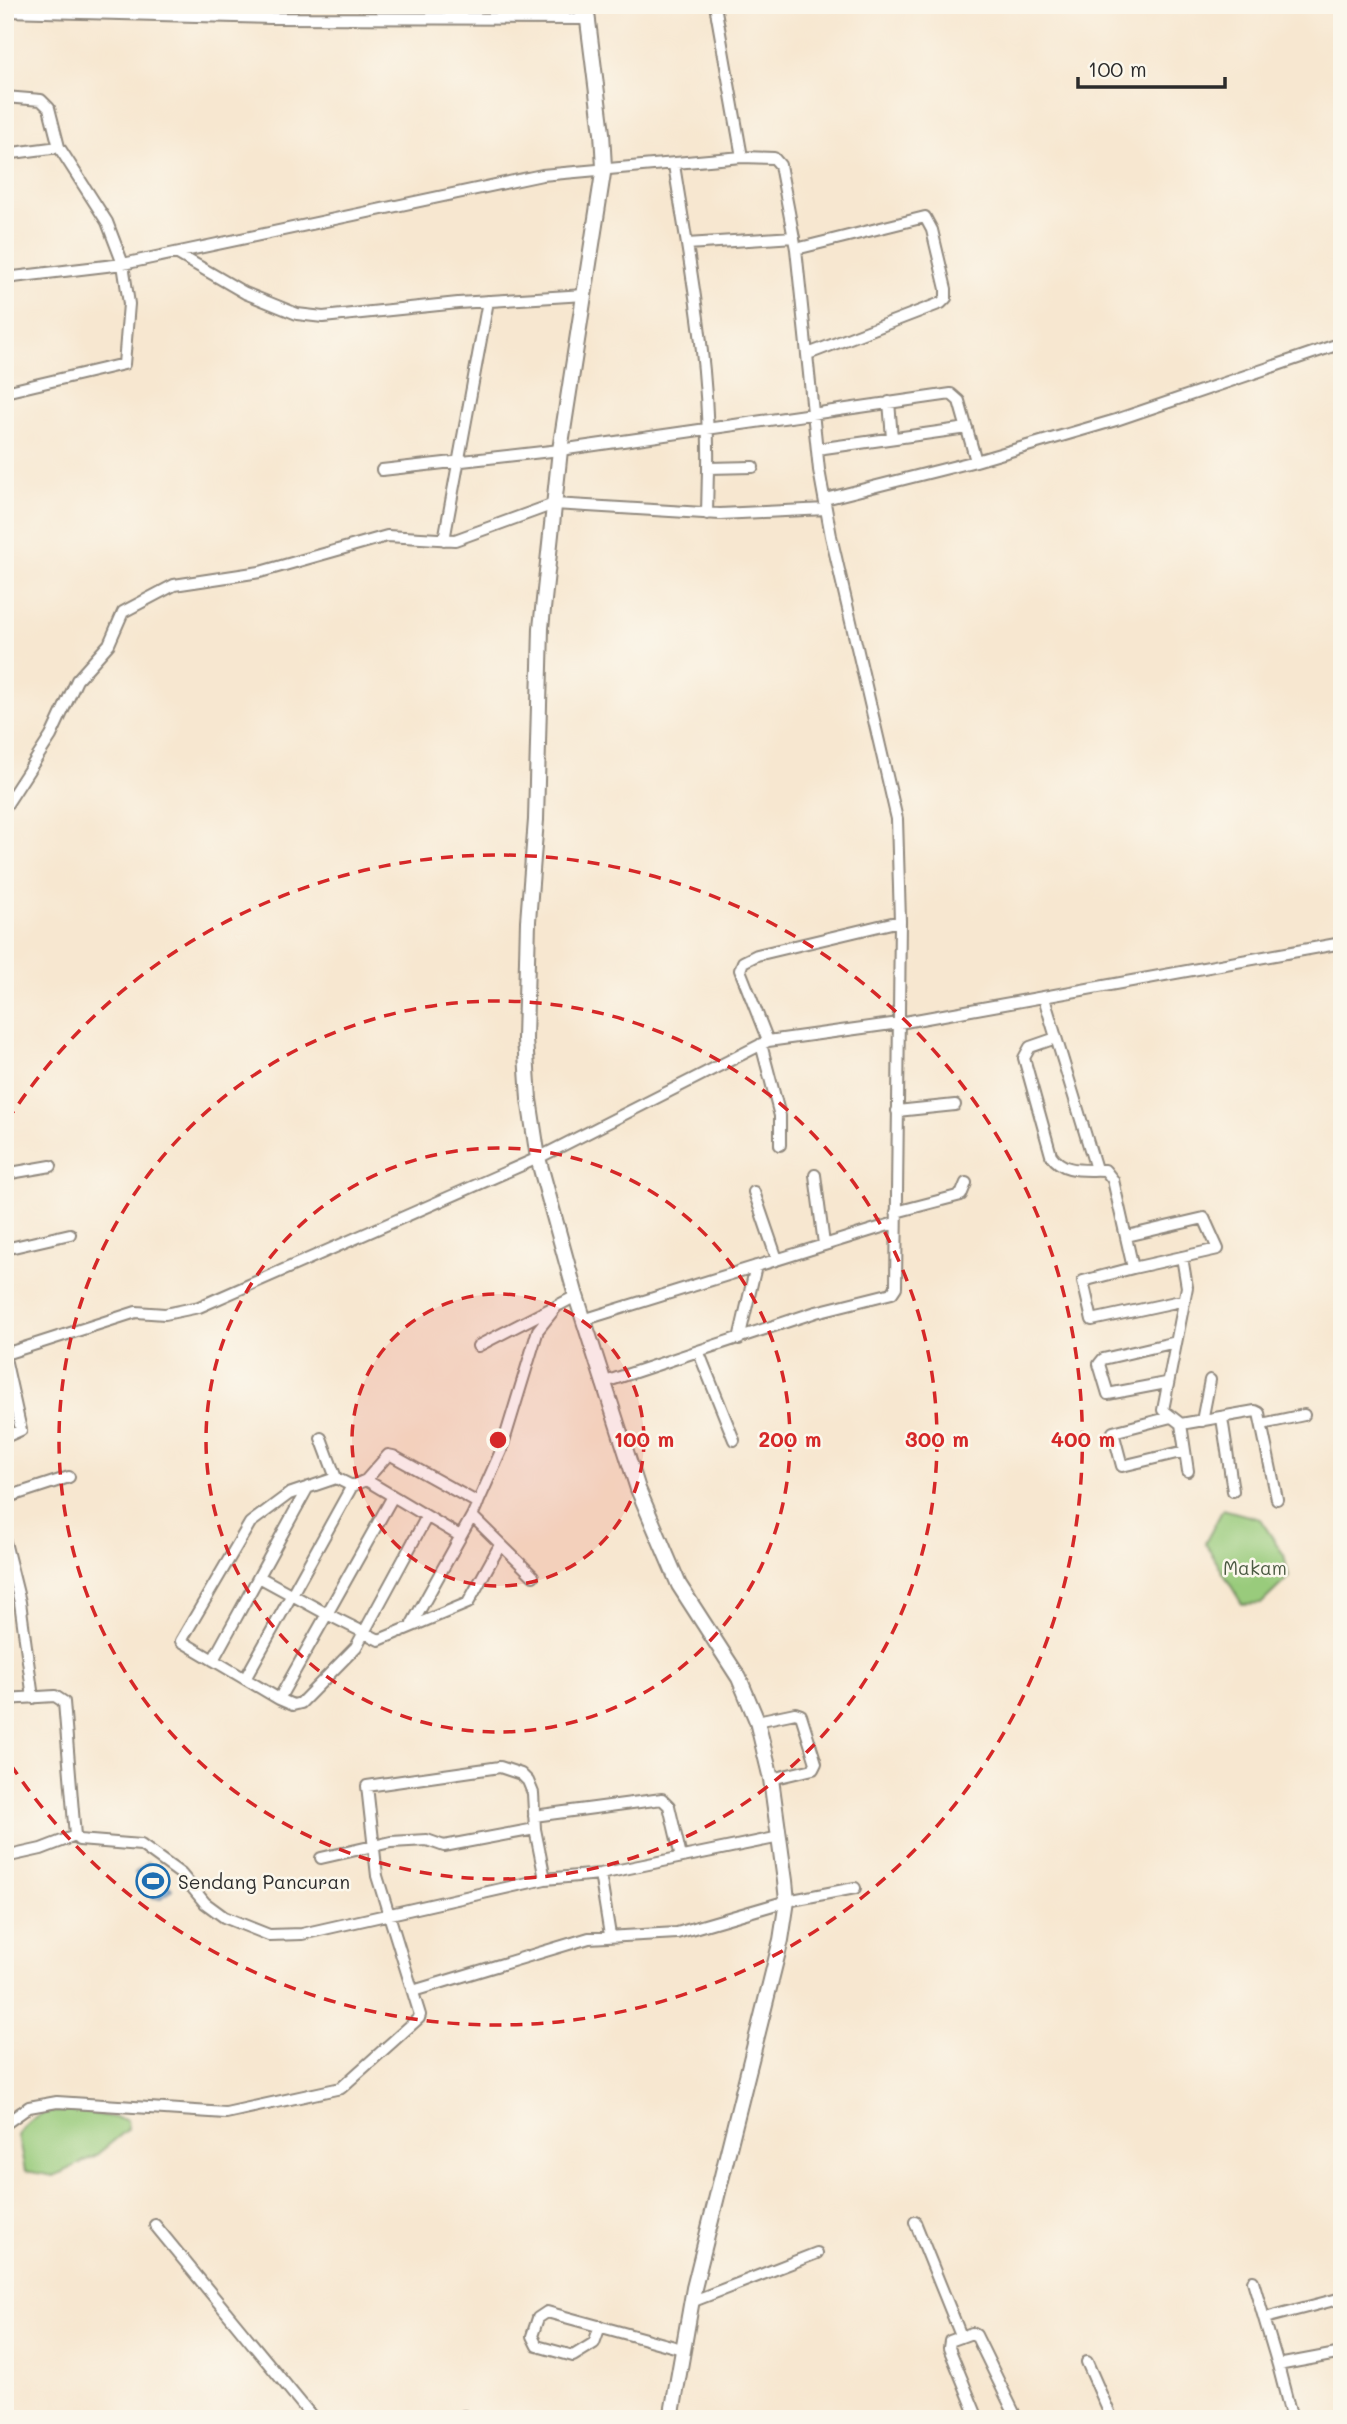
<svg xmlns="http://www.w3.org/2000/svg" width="1347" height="2424" viewBox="0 0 1347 2424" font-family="Mali,sans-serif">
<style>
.green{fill:#99cb7b;stroke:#627b53;stroke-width:2}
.water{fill:#66a1d6;stroke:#486680;stroke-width:2}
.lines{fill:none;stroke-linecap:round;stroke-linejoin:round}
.minor-casing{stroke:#91897e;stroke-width:14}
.tertiary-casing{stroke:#91897e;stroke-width:18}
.minor{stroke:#fff;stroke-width:10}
.tertiary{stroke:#fff;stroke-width:14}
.ring{fill:none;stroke:#d62828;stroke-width:3.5;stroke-dasharray:12 9}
.labels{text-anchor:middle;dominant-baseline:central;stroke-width:5;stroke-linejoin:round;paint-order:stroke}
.park-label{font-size:19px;fill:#4c5b43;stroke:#fbf7ec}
.poi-label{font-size:19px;fill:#2b2b2b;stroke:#fbf7ec;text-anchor:start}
.centre{fill:#d62828;stroke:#fbf7ec;stroke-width:3.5}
.ring-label{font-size:21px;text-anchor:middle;font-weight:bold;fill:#d62828;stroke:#fbf7ec;stroke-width:5;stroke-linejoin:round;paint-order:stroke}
</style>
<rect width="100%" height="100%" fill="#fbf7ec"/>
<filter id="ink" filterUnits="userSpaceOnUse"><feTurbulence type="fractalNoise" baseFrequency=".0143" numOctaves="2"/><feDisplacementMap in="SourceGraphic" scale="14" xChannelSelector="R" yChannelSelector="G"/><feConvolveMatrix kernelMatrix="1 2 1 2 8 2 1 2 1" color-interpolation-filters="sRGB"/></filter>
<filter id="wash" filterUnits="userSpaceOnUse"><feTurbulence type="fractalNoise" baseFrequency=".00686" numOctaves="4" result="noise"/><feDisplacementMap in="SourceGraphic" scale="28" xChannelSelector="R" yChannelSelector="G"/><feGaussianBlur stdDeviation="1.57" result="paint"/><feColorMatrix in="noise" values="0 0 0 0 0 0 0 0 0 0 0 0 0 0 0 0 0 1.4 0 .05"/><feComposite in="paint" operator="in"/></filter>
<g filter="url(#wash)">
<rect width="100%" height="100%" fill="#f7e7d0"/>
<path class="green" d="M1223,1509l37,10 24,36 5,22 -27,26 -20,1 -37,-61z
M74,2110l53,10 1,9 -33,27 -41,20 -29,-5 -7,-35c14,-26 28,-23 56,-26z"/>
<path class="water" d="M148,1862l24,27 -11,10 -11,-2 -15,-24z"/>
</g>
<g filter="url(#ink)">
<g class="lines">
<defs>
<path id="minor" d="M715,5l27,152
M5,11l265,7 317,1
M5,97l36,3 8,8 10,39 48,75 16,42 6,40 -5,60 -119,28
M5,154l54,-7
M674,165c16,100 36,202 34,303l45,-1
M687,244l107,-7
M796,249l129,-32 7,13 14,59v9l-5,5 -133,51
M176,253l69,40 52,21 26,3 135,-14 127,-8
M5,278l118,-14 419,-89 200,-18 32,1 6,7 16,84 23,221 12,66 66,283 3,102 -4,366 -4,6 -76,19 -214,71
M889,402l3,36
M817,449l150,-21
M382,470l178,-20 391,-56 8,7 17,60
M825,499l151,-38 140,-41 226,-77
M707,514l1,-45
M444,540l44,-239
M5,807l46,-71 26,-56 32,-36 14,-32 51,-27 86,-13 127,-36 68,4 99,-36 166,10 106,-5
M1044,998l52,171
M1056,1038l-26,9 -6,11 27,97c13,19 34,14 54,15l8,10 20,88 85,-19 -14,-31 -77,18
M768,1041l-28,-71 3,-8 14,-7 143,-34
M761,1044l19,72v29
M897,1111l58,-6
M5,1174l46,-8
M815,1175l9,69
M754,1192l23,67
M896,1212l65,-17 5,-12
M5,1249l65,-15
M1182,1257l5,30 -24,123 18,14 74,-13 4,2 18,86
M1133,1268l-50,13 9,39 93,-20
M583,1320l312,-97
M739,1339l17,-73
M478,1346l72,-37
M699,1353l35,87
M5,1354l131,-42 29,2 34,-7 339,-149 230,-117 131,-18 443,-80
M5,1358l16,72 -16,7
M1166,1383l-58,11 -9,-30 4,-5 73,-17
M1171,1417l-58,15 9,34 63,-15
M1222,1418l11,73
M1202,1421l8,-41
M1181,1424l7,47
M1262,1424l42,-9
M321,1438l15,40
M366,1480l22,-25 5,1 85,47
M5,1498l64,-21
M472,1516l61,60
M460,1536l-94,-56 -14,6 -16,-8 -47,16 -39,29 -69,118 98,58 48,-85 52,26 89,-37 32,-58
M5,1542l15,60 13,96
M261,1578l66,36 65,-116
M412,1624l60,-108 29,-65 37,-121 19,-24 19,-10
M213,1660l95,-173
M245,1679l107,-193
M5,1699l50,-3 9,6 11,134
M279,1699l14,6 8,-2 55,-56 70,-129
M757,1721l38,-8 6,2 15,48 -3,6 -42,10
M534,1816l128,-17 7,7 12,51
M5,1857l36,-8 34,-13 4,4 62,5 40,29 24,29 19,14 45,18 33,-1 243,-55 55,-5 180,-37
M321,1858l70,-16 36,-2 17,6 91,-17
M600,1874l10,61
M413,1991l176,-53 88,-5 110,-32 68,-13
M5,2124l24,-17 28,-5 169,11 115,-25 78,-70 1,-3 -43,-139 -10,-90 133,-19 21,7 7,7 5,12 2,36 10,50
M915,2222l46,114
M155,2225l159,194
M1253,2281l25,84
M691,2302l126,-49
M1265,2318l77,-20
M600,2326l-6,17 -21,13 -36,-10 -5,-10 6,-18 9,-6 135,37
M1087,2362l25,57
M464,2416v3
M978,2419l-29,-71 1,-7 22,-8 4,2 41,84
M1292,2419l-14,-54 64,-12"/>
<path id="tertiary" d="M586,5l16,128 2,34 -44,283 -19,178 -5,192 -8,101 -3,118 4,60 9,59 38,138 62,193 41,96 60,93 18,43 14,58 14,102 2,20 -6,39 -87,348 -23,131"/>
</defs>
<use href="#minor" class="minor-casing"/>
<use href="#tertiary" class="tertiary-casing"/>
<use href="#minor" class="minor"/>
<use href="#tertiary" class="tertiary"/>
</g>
</g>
<circle cx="498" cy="1440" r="146" fill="#d62828" fill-opacity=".12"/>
<g class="ring">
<circle cx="498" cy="1440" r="146"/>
<circle cx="498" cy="1440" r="292"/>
<circle cx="498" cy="1440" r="439"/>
<path d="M7 1121A585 585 0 1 1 7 1759"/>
</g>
<defs>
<symbol id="stadium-ring" viewBox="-11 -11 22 22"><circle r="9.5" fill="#fbf7ec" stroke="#1f6fb2" stroke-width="1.5"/><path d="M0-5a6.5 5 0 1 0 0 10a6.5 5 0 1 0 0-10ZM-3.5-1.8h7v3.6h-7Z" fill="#1f6fb2"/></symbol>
</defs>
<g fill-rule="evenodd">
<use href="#stadium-ring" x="134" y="1862" width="38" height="38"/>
</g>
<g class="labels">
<g class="park-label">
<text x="1255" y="1567">Makam</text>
</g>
<g class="poi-label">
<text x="178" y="1881">Sendang Pancuran</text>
</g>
</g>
<circle cx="498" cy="1440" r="10" class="centre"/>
<g class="ring-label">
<text x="644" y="1447">100 m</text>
<text x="790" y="1447">200 m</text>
<text x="937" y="1447">300 m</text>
<text x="1083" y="1447">400 m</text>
</g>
<rect width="1347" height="2424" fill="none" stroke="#fbf7ec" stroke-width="28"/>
<path d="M1078 77v10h147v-10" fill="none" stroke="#2b2b2b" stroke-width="3.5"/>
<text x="1088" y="77" font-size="21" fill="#2b2b2b" stroke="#fbf7ec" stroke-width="5" paint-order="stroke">100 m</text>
</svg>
